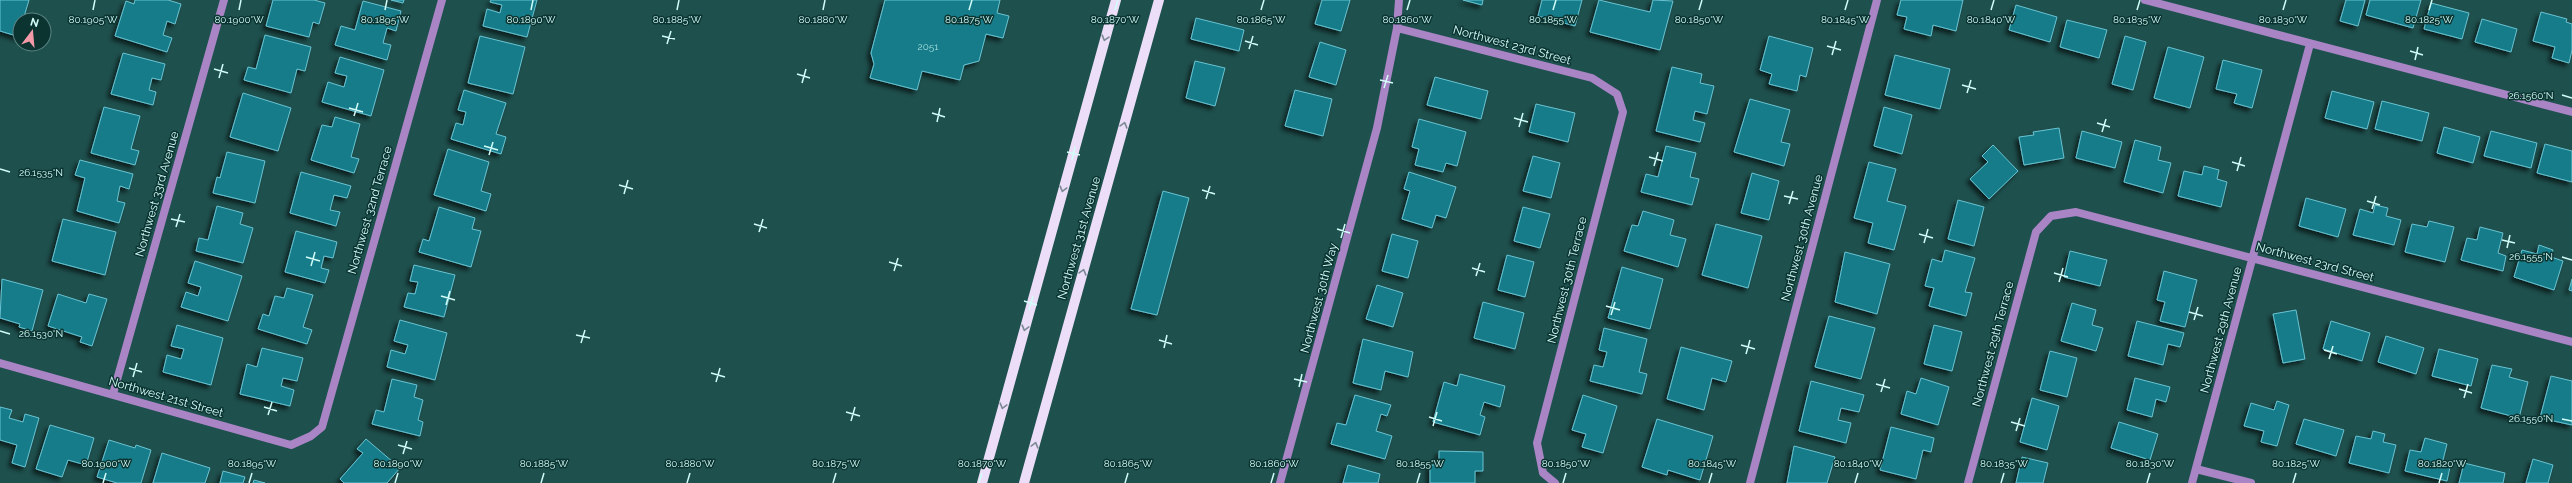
<svg xmlns="http://www.w3.org/2000/svg" width="2572" height="483" viewBox="0 0 2572 483" font-family="Raleway,sans-serif">
<style>
.building{fill:#147c8a;stroke:#69c3d2;filter:url(#shadow)}
.lines{fill:none;stroke-linecap:round;stroke-linejoin:round}
.minor{stroke:#a985c5;stroke-width:8}
.primary{stroke:#ecdef8;stroke-width:10}
.oneway{stroke:#7c8994}
.ticks{fill:none;stroke:#d2fdf9;stroke-width:1.5}
.labels{text-anchor:middle;dominant-baseline:central;stroke-width:3;stroke-linejoin:round;paint-order:stroke}
.number-label{font-size:10px;fill:#a2dddd}
.street-label{font-size:12px;fill:#d2fdf9;stroke:#0b3431}
.ticks-label{font-size:10px;text-anchor:middle;fill:#d2fdf9;stroke:#0b3431;stroke-width:3;stroke-linejoin:round;paint-order:stroke}
</style>
<defs>
<filter id="shadow"><feDropShadow dx="-3.5" dy="3.5" stdDeviation="2" flood-color="#0009"/></filter>
</defs>
<rect width="100%" height="100%" fill="#1e504d"/>
<path class="building" d="M0,0h29l-6,20h-3v17l-20,-6z
M135,0h33l13,4 -6,20 -8,-3 -4,14 9,3 -5,14 -52,-16 11,-35 8,3z
M273,0h41l11,3 -6,21 -6,-2 -4,15 -43,-11z
M391,0h13l-1,3z
M491,0h46l-10,37 -44,-11 4,-17 13,4 2,-8 -12,-3z
M885,0h115l-3,13 12,3 -6,22 -17,-4 -7,27 -15,4 -4,15 -38,-9 -5,19 -47,-12 4,-14 -3,-11z
M1322,0h28l-9,31 -26,-7z
M1463,0h20l-1,5z
M1542,0h40l-7,26 -37,-10z
M1599,0l51,12 3,-12 20,1 -13,49 -70,-18z
M1901,0h62l-7,31 -23,-6 -2,11 -27,-7 3,-12 -10,-2z
M2346,0h19l-7,26 -18,-5z
M2370,0h51l-8,28 -47,-13z
M363,1l38,10 -5,20 -9,-3 -4,15 8,2 -4,15 -52,-15 6,-19 14,4z
M2431,3l38,10 -7,26 -38,-10z
M2016,5l41,12 -7,25 -41,-12z
M2541,12l26,7 -1,3 6,2v26l-3,13 -17,-5 3,-11 -22,-6z
M1196,18l48,12 -5,21 -48,-12z
M2482,19l35,10 -6,23 -36,-10z
M2067,20l40,10 -8,28 -39,-11z
M265,35l46,12 -6,24 -8,-2 -6,24 -47,-13 4,-13 8,2z
M480,36l45,11 -12,47 -45,-11z
M1769,36l44,12 -7,29 -6,-2 -3,16 -28,-7 3,-10 -12,-4z
M2125,36l21,6 -13,48 -21,-6z
M1320,42l26,8 -10,35 -27,-8z
M2168,47l36,10 -14,51 -36,-10z
M123,53l42,11 -4,16 -9,-2 -3,12 7,2 -3,13 -42,-11z
M1895,55l55,14 -10,40 -55,-14z
M340,57l44,13 -13,46 -49,-14 6,-20 16,5 3,-11 -12,-3z
M2223,60l39,10 -10,38 -18,-5 3,-9 -21,-5z
M1195,61l30,7 -10,38 -29,-8z
M1672,67l30,7 -2,9 14,3 -7,28 -12,-3 -2,9 12,3 -5,19 -44,-11z
M1435,77l53,14 -7,28 -54,-14z
M464,90l42,13 -10,31 10,3 -5,17 -50,-15 5,-16 7,2 3,-13 -8,-2z
M1295,90l37,9 -9,37 -38,-10z
M2332,91l42,11 -7,27 -42,-11z
M243,93l48,15 -13,43 -48,-14z
M1750,99l40,11 -9,32 9,2 -6,22 -50,-14z
M2382,101l47,12 -7,28 -47,-12z
M1536,104l39,9 -7,29 -39,-10z
M104,107l36,9 -9,33 8,2 -4,14 -44,-12z
M1884,107l28,8 -10,39 -28,-8z
M335,117l25,7 -9,33 8,2 -5,14 -43,-13 11,-35 10,2z
M1419,119l47,13 -9,34 -11,-3 -3,9 -28,-7 4,-16 -7,-2z
M2444,127l36,10 -7,26 -36,-10z
M2059,128l5,30 -40,7 -5,-28 15,-2 -1,-3z
M2082,131l40,11 -7,26 -39,-10z
M2491,131l46,12 -6,25 -47,-12z
M2135,140l26,7 -3,13 13,3 -8,30 -39,-11z
M2545,144l27,7v31l-35,-9z
M1993,145l25,26 -29,28 -19,-20 18,-17 -6,-6z
M1666,146l30,7 -6,24 9,2 -7,26 -51,-13 5,-18 12,3z
M448,149l41,13 -8,29 10,3 -5,17 -52,-16z
M227,152l38,9 -10,42 -42,-10 4,-16 3,1z
M1533,156l27,7 -9,35 -28,-7z
M80,160l53,14 -4,15 -9,-3 -3,15 8,2 -6,20 -42,-12 8,-33 -10,-3z
M1869,162l27,7 -9,32 19,5 -12,44 -26,-7 5,-20 -19,-5z
M2204,166l15,4 -2,9 10,3 -6,25 -43,-11 6,-25 18,4z
M301,172l50,14 -4,12 -13,-3 -4,15 10,2 -4,14 -46,-13z
M1409,172l47,15 -10,31 -10,-3 -4,13 -30,-9 8,-28 -6,-2z
M1752,173l27,8 -10,39 -28,-7z
M1163,191l26,7 -32,117 -26,-6z
M2306,198l40,11 -8,28 -39,-11z
M1958,200l26,7 -10,39 -26,-7z
M2375,205l13,3 -2,8 15,4 -7,25 -41,-10 7,-26 13,4z
M217,206l26,7 -3,11 13,4 -10,35 -47,-12 3,-13 9,2z
M439,207l36,11 -3,11 9,2 -10,36 -52,-15 4,-13 6,2z
M1523,207l27,7 -10,34 -26,-7z
M1643,211l31,9 -4,15 16,4 -8,28 -54,-16 8,-26 6,1z
M63,219l53,13 -11,43 -53,-14z
M2429,221l25,6 -9,35 -40,-10 7,-28 15,3z
M1716,224l46,12 -14,52 -46,-13z
M2480,227l23,6 -5,20 8,3 -3,15 -42,-11 6,-22 10,2z
M296,231l41,11 -4,16 -9,-2 -3,12 8,2 -4,13 -40,-11z
M1392,234l26,7 -10,37 -26,-7z
M2539,245l14,5 -2,7 12,4 -9,29 -40,-13 8,-27 15,4z
M1945,250l30,8 -10,34 7,1 -6,23 -37,-10 5,-18 -9,-2 7,-27 10,3z
M2070,251l37,9 -7,26 -36,-9z
M1845,252l45,12 -13,50 -42,-12z
M1507,255l27,7 -9,35 -27,-7z
M195,261l47,15 -14,45 -47,-14 5,-15 12,4 3,-9 -13,-4z
M414,265l41,10 -11,42 -40,-10 4,-14 7,1 3,-12 -8,-1z
M1622,267l41,12 -13,50 -42,-11z
M2164,271l33,9 -12,47 -25,-6 5,-19 -8,-2z
M2,279l41,11 -11,41 -13,-4 1,-3 -20,-6z
M2572,279v12l-3,-1z
M1377,285l26,8 -10,34 -27,-8z
M287,288l26,7 -10,32 9,3 -5,14 -49,-15 5,-15 6,2 6,-20 9,2z
M58,294l28,9 3,-9 18,5 -15,47 -12,-4 2,-5 -34,-11z
M1483,302l41,11 -9,36 -41,-11z
M2072,303l24,7 -4,15 11,3 -7,23 -35,-10z
M2296,310l9,49 -22,4 -10,-49z
M1829,316l46,12 -14,51 -46,-12z
M400,320l47,13 -12,47 -48,-13 4,-17 14,4 3,-9 -14,-4z
M2137,321l47,12 -4,14 -12,-3 -5,21 -35,-9z
M2331,321l39,12 -8,28 -39,-12z
M177,325l46,13 -12,47 -48,-13 4,-17 14,4 3,-10 -13,-3z
M1934,325l28,7 -10,39 -28,-7z
M1604,328l43,11 -8,33 8,2 -5,20 -52,-13 4,-16 9,2 4,-15 -8,-2z
M2386,336l38,12 -8,26 -38,-12z
M1363,339l50,13 -5,25 -23,-6 -4,19 -28,-7z
M1681,347l51,14 -6,21 -14,-4 -8,32 -37,-11z
M262,348l41,10 -6,23 -14,-3 -2,8 13,4 -4,16 -50,-12 7,-30 10,3z
M2439,349l39,10 -7,27 -39,-10z
M2050,351l27,7 -10,39 -27,-7z
M2492,365l20,4 -3,8 19,5 -9,36 -38,-10z
M1460,374l45,12 -5,21 -16,-5 -4,13 5,2 -5,18 -47,-13 11,-40 13,4z
M2551,376l21,5v44l-32,-7z
M1921,378l28,9 -11,38 -37,-11 6,-23 9,3z
M2135,378l35,9 -4,15 -10,-3 -4,18 -25,-7z
M392,379l25,6 -3,12 9,3 -5,20 5,2 -3,14 -48,-12 4,-14 8,2z
M1811,381l53,14 -5,17 -18,-4 -3,12 13,3 -5,20 -47,-12z
M1355,395l36,10 -4,11 -6,-2 -5,17 16,5 -7,23 -54,-15 6,-21 9,2z
M1583,395l34,11 -14,47 -21,-6 4,-13 -14,-4z
M2032,398l27,8 -12,44 -27,-8z
M2277,401l12,4 -12,41 -16,-4 3,-11 -20,-5 7,-23 23,7z
M0,407l12,3 -3,8 14,4 2,-8 14,4 -14,49 -13,-4 5,-18 -17,-5z
M1657,419l56,17 -13,44 -32,-10 -1,5 -25,-8z
M2304,419l40,11 -8,26 -40,-12z
M2119,422l39,12 -8,26 -39,-12z
M50,425l44,13 -8,27 -18,-5 -6,17 -26,-8z
M1891,427l43,11 -3,14 -8,-2 -7,29 -36,-9z
M2373,431l12,3 -2,8 13,3 -7,28 -40,-10 7,-27 15,3z
M2425,438l22,6 -5,20 8,3 -3,14 -42,-10 5,-21 11,2z
M366,439l34,29 -13,15h-43l-4,-4 23,-26 -6,-4z
M109,440l26,8 1,-3 15,5 -10,33h-24l-20,-6z
M1794,446l41,11 -8,26h-40z
M1439,451l44,1v19h-8v12h-45v-18h9z
M162,453l48,15 -5,15h-52z
M2022,457l26,6 -5,20h-27z
M2533,459l20,6 -5,18h-22z
M2464,463l41,10 -2,10h-44z
M1348,465l32,9 -2,9h-35z
M223,471l22,6 -2,6h-23z
M254,480l11,3h-12z"/>
<g class="lines">
<path class="minor" d="M2145,0l427,112
M1397,28l195,50 25,16 6,18 -86,331 6,30 12,10
M0,363l291,82 20,-9 11,-9 120,-427
M113,394l111,-394
M2196,469l55,14
M1280,483l97,-355 20,-100 2,-28
M1750,483l127,-483
M1968,483l68,-251 15,-16 25,-4 496,130
M2192,483l118,-439"/>
<path class="primary" d="M982,483l134,-483
M1024,483l135,-483"/>
</g>
<defs><path id="oneway-chevron" d="M-2-3.5L2.5 0L-2 3.5" fill="none" stroke-width="1.6" stroke-linecap="round" stroke-linejoin="round"/></defs>
<g class="oneway">
<use href="#oneway-chevron" transform="translate(1105 38) rotate(106)"/>
<use href="#oneway-chevron" transform="translate(1124 125) rotate(-74)"/>
<use href="#oneway-chevron" transform="translate(1063 189) rotate(105)"/>
<use href="#oneway-chevron" transform="translate(1083 272) rotate(-74)"/>
<use href="#oneway-chevron" transform="translate(1025 328) rotate(105)"/>
<use href="#oneway-chevron" transform="translate(1003 406) rotate(105)"/>
<use href="#oneway-chevron" transform="translate(1035 445) rotate(-75)"/>
</g>
<path class="ticks" d="M93,10l2,-10M239,10l2,-10M385,10l2,-10M531,10l2,-10M677,10l2,-10M823,10l2,-10M969,10l3,-10M1115,10l3,-10M1261,10l3,-10M1407,10l3,-10M1553,10l3,-10M1699,10l3,-10M1845,10l3,-10M1991,10l3,-10M2137,10l3,-10M2283,10l3,-10M2429,10l3,-10M662,36l13,3M1245,41l13,4M667,44l4,-13M1827,46l14,4M1249,49l4,-13M2410,51l13,4M1832,55l4,-14M2415,60l3,-13M214,69l14,4M797,74l13,4M219,78l4,-14M1380,80l13,3M802,83l4,-14M1962,85l14,4M1384,88l4,-13M1967,93l4,-13M2562,95l10,3M349,108l14,4M932,113l13,4M354,116l4,-13M1514,118l14,4M937,122l3,-14M2097,123l13,4M1519,127l4,-14M2102,132l4,-13M484,146l14,4M1067,152l13,3M489,155l4,-13M1649,157l14,4M1072,160l3,-13M2232,162l13,4M1654,166l4,-14M0,169l10,3M2237,171l4,-14M619,185l14,4M1202,190l13,4M624,194l4,-14M1784,196l14,3M1206,199l4,-13M2367,201l13,4M1789,204l4,-13M2372,209l4,-13M171,219l14,3M754,224l13,4M176,227l4,-13M1337,229l13,4M759,232l4,-13M1919,234l14,4M1341,238l4,-14M2502,240l13,3M1924,243l4,-14M2507,248l3,-13M306,257l14,4M2562,257l10,3M889,262l13,4M311,266l4,-14M1472,268l13,4M894,271l4,-13M2054,273l14,4M1476,276l4,-13M2059,282l4,-14M441,296l14,4M1024,301l13,4M446,305l4,-14M1606,306l14,4M1029,310l4,-14M2189,312l14,4M1611,315l4,-13M2194,320l4,-13M0,331l10,3M576,335l14,3M1159,340l13,4M581,343l4,-13M1741,345l14,4M1164,348l3,-13M2324,350l13,4M1746,354l4,-14M2329,359l4,-13M129,368l13,4M711,373l14,4M133,377l4,-14M1294,379l13,3M716,382l4,-14M1876,384l14,4M1299,387l3,-13M2459,389l13,4M1881,392l4,-13M2464,398l4,-14M264,407l13,4M846,412l14,4M268,415l4,-13M1429,417l13,4M2562,419l10,2M851,421l4,-14M2011,422l14,4M1433,426l4,-14M2016,431l4,-13M398,445l14,4M403,454l4,-13M103,483l3,-10M249,483l3,-10M395,483l3,-10M541,483l3,-10M687,483l3,-10M833,483l3,-10M979,483l3,-10M1125,483l3,-10M1271,483l3,-10M1417,483l3,-10M1563,483l3,-10M1709,483l3,-10M1855,483l3,-10M2001,483l3,-10M2147,483l3,-10M2293,483l3,-10M2439,483l3,-10"/>
<g class="labels">
<g class="number-label">
<text x="928" y="46">2051</text>
</g>
<g class="street-label">
<text transform="translate(1512 45) rotate(15)">Northwest 23rd Street</text>
<text transform="translate(157 194) rotate(-74)">Northwest 33rd Avenue</text>
<text transform="translate(370 210) rotate(-74)">Northwest 32nd Terrace</text>
<text transform="translate(1079 238) rotate(-74)">Northwest 31st Avenue</text>
<text transform="translate(1802 238) rotate(-75)">Northwest 30th Avenue</text>
<text transform="translate(2315 262) rotate(15)">Northwest 23rd Street</text>
<text transform="translate(1567 280) rotate(-76)">Northwest 30th Terrace</text>
<text transform="translate(1319 298) rotate(-75)">Northwest 30th Way</text>
<text transform="translate(2221 330) rotate(-75)">Northwest 29th Avenue</text>
<text transform="translate(1993 344) rotate(-75)">Northwest 29th Terrace</text>
<text transform="translate(166 397) rotate(16)">Northwest 21st Street</text>
</g>
</g>
<g class="ticks-label">
<text x="93" y="23">80.1905°W</text>
<text x="239" y="23">80.1900°W</text>
<text x="385" y="23">80.1895°W</text>
<text x="531" y="23">80.1890°W</text>
<text x="677" y="23">80.1885°W</text>
<text x="823" y="23">80.1880°W</text>
<text x="969" y="23">80.1875°W</text>
<text x="1115" y="23">80.1870°W</text>
<text x="1261" y="23">80.1865°W</text>
<text x="1407" y="23">80.1860°W</text>
<text x="1553" y="23">80.1855°W</text>
<text x="1699" y="23">80.1850°W</text>
<text x="1845" y="23">80.1845°W</text>
<text x="1991" y="23">80.1840°W</text>
<text x="2137" y="23">80.1835°W</text>
<text x="2283" y="23">80.1830°W</text>
<text x="2429" y="23">80.1825°W</text>
<text x="2531" y="99">26.1560°N</text>
<text x="41" y="176">26.1535°N</text>
<text x="2531" y="260">26.1555°N</text>
<text x="41" y="337">26.1530°N</text>
<text x="2531" y="422">26.1550°N</text>
<text x="1274" y="467">80.1860°W</text>
<text x="2442" y="467">80.1820°W</text>
<text x="106" y="467">80.1900°W</text>
<text x="252" y="467">80.1895°W</text>
<text x="398" y="467">80.1890°W</text>
<text x="544" y="467">80.1885°W</text>
<text x="690" y="467">80.1880°W</text>
<text x="836" y="467">80.1875°W</text>
<text x="982" y="467">80.1870°W</text>
<text x="1128" y="467">80.1865°W</text>
<text x="1420" y="467">80.1855°W</text>
<text x="1566" y="467">80.1850°W</text>
<text x="1712" y="467">80.1845°W</text>
<text x="1858" y="467">80.1840°W</text>
<text x="2004" y="467">80.1835°W</text>
<text x="2150" y="467">80.1830°W</text>
<text x="2296" y="467">80.1825°W</text>
</g>
<g transform="translate(32 32) rotate(16)"><circle r="19" fill="#0b3431" stroke="#5b8481"/>
<path d="M0-3L7 15L0 10L-7 15Z" fill="#f39aa8"/>
<text y="-6" font-size="11" font-weight="bold" text-anchor="middle" fill="#d2fdf9">N</text>
</g>
</svg>
